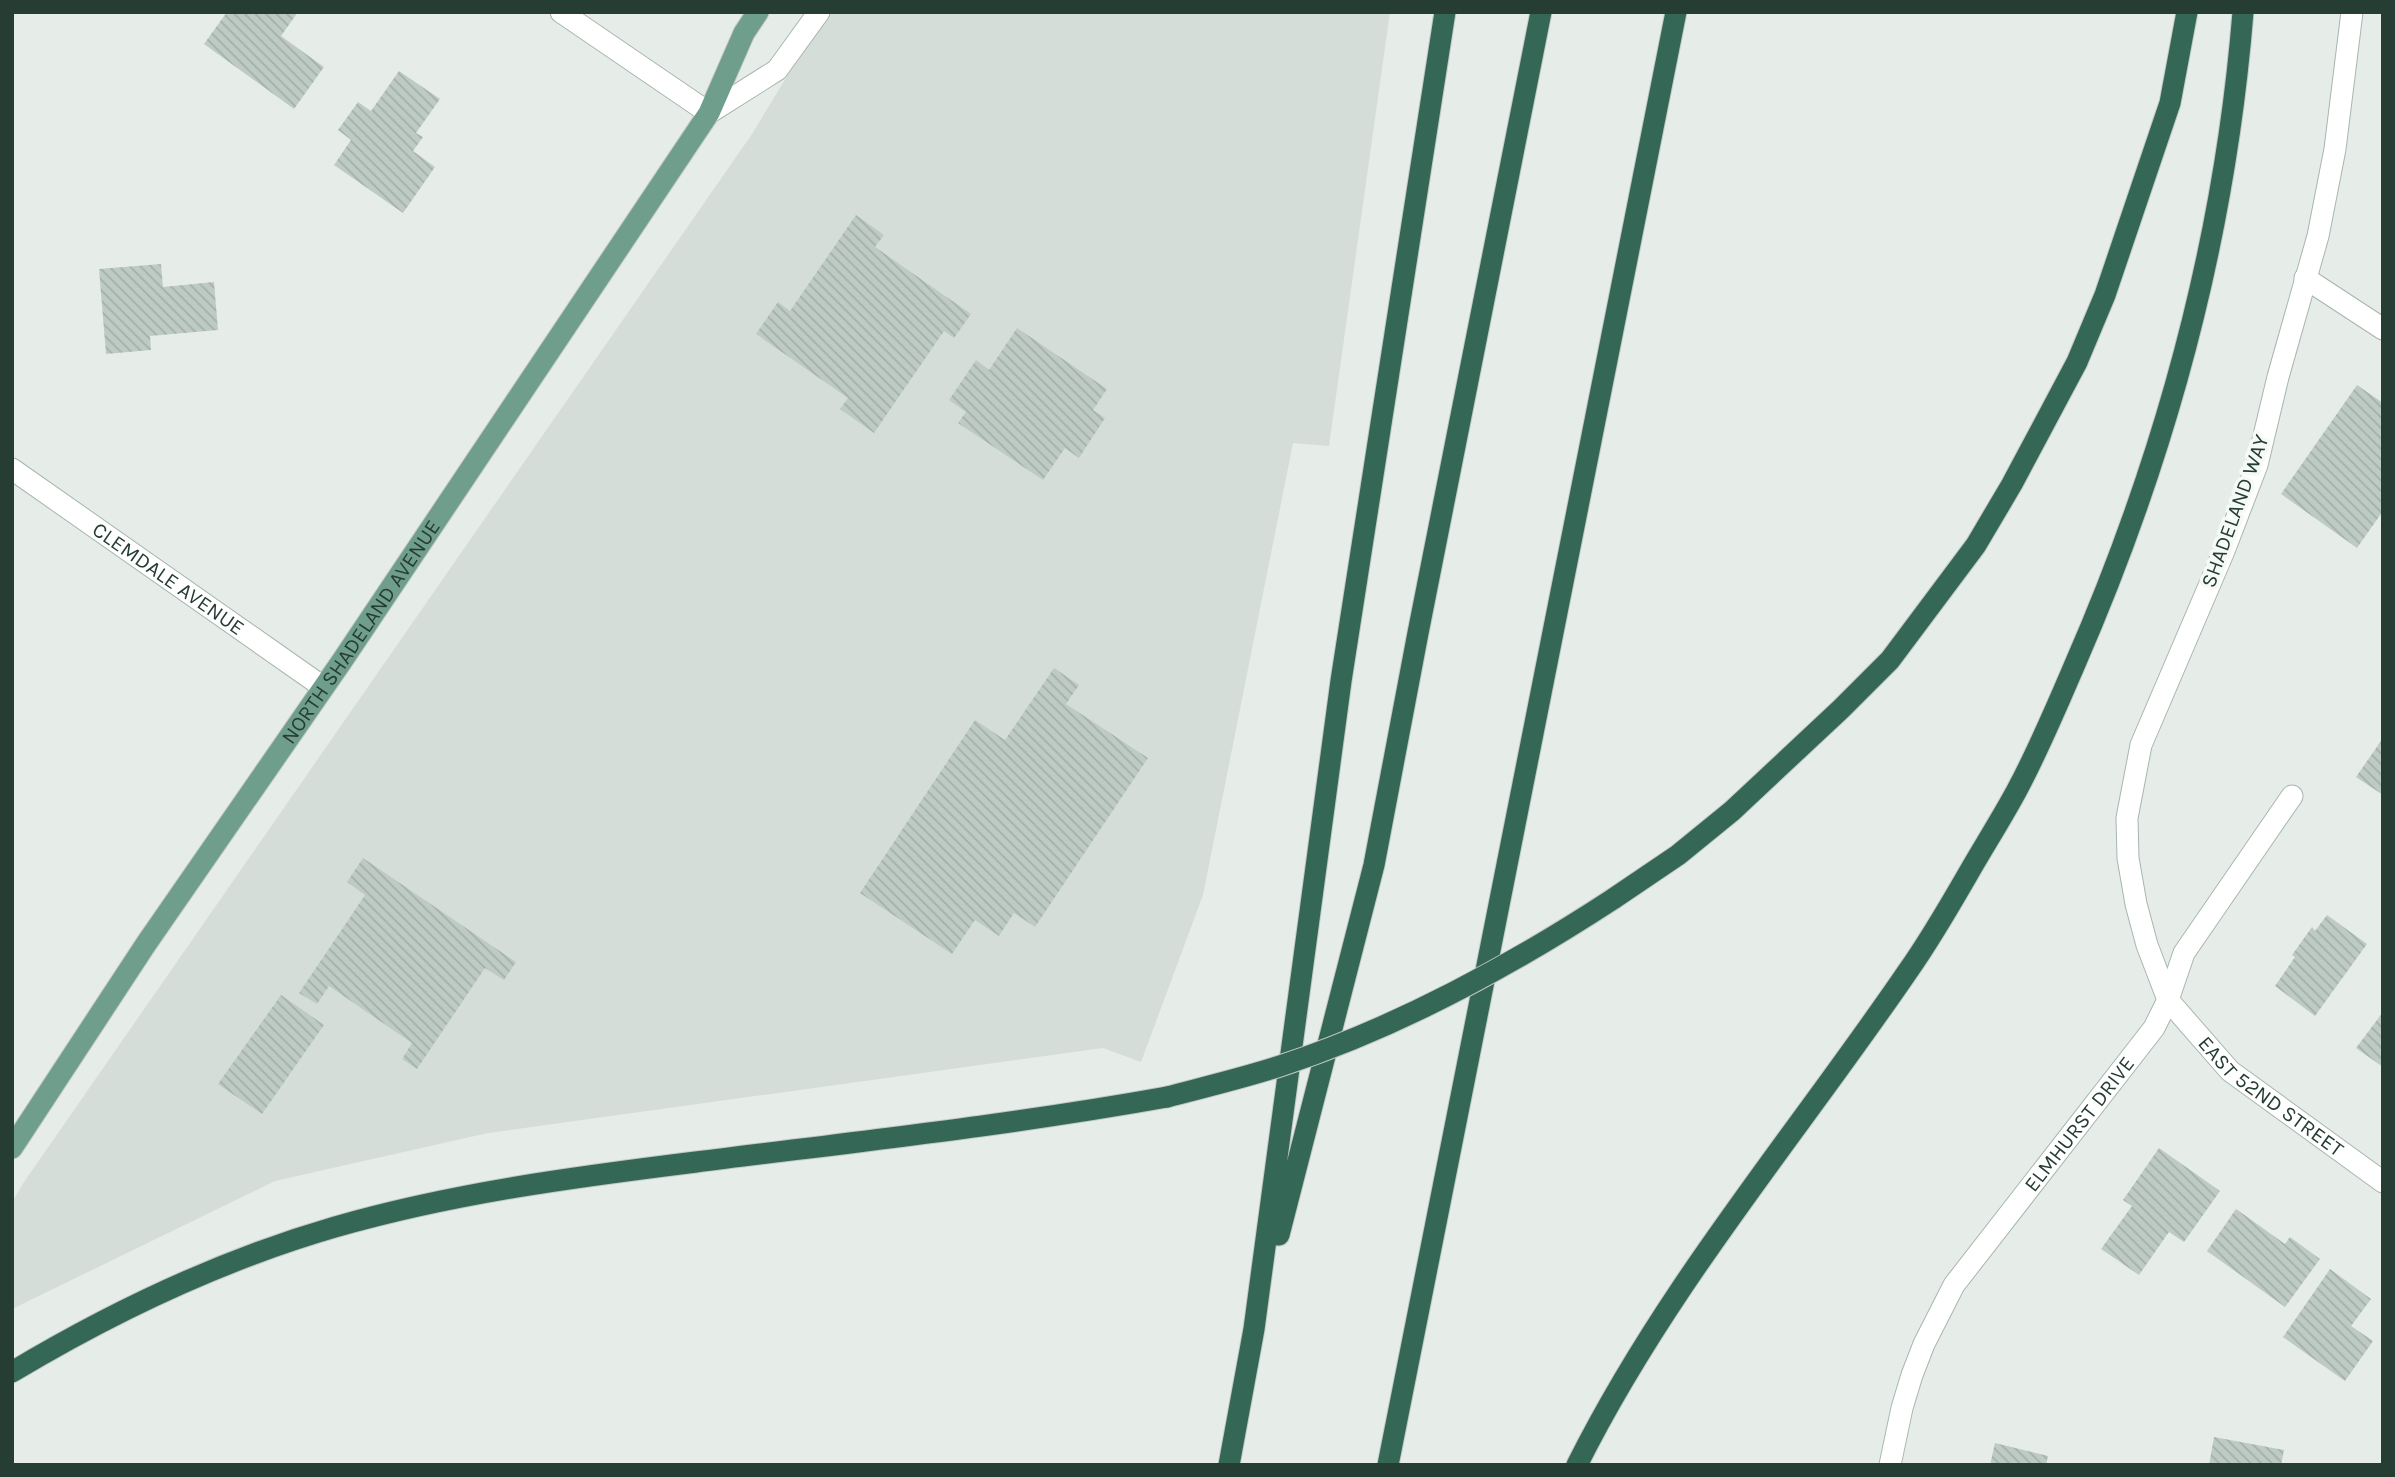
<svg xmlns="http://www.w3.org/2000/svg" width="2395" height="1477" viewBox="0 0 2395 1477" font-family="Karla,sans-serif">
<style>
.built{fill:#d4ddd8}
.building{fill:url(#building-back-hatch)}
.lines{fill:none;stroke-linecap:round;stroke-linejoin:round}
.lane-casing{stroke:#a9b5af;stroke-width:23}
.street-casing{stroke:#a9b5af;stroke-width:23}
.primary-casing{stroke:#c2c9c6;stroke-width:23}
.highway-casing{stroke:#c2c9c6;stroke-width:23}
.lane{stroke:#fff;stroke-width:21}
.street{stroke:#fff;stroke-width:21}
.primary{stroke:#6f9e8c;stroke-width:21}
.highway{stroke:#356757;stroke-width:21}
.highway-bridge-casing{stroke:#c2c9c6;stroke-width:23;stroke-linecap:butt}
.highway-bridge{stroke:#356757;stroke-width:21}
.labels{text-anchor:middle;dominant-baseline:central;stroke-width:7;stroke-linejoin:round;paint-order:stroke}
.street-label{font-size:21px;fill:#263d34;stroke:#f6faf7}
</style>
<defs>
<pattern id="building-back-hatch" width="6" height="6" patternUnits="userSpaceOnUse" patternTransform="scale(1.75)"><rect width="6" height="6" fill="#becbc4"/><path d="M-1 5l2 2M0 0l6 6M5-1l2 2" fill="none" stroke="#a3afa9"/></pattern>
</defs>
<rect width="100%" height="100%" fill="#e6ede9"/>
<path class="built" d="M826,12h564l-61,434 -36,-3 -90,452 -62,167 -38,-14 -615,85 -213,48 -263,128v-107l12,-20 728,-1048z"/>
<path class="building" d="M227,12h71l-17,24 43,31 -30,42 -90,-65z
M399,71l41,28 -24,34 7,4 -10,14 22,16 -32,46 -69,-48 17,-25 -13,-10 20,-28 13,9z
M856,215l28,20 -9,12 96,67 -17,24 -10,-7 -70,102 -34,-24 8,-11 -92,-64 22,-32 12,9z
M161,264l2,23 51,-5 4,48 -68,6 1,14 -45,4 -7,-85z
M1017,328l90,61 -14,21 12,8 -26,40 -14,-10 -22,32 -85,-57 8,-11 -17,-12 27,-40 13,10z
M2357,385l26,18v108l-26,37 -76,-54z
M1054,668l25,17 -13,19 82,54 -113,169 -21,-14 -15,23 -24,-16 -23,34 -92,-61 115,-173 30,20z
M2383,738v57l-27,-18z
M363,858l153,104 -12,18 -19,-12 -68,101 -15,-10 10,-16 -83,-57 -12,18 -18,-11 66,-98 -18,-13z
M2327,915l40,29 -52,72 -40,-30 20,-29 -3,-2 20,-28 3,4z
M281,995l43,30 -62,89 -44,-30z
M2383,1012v55l-27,-19z
M2159,1148l61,43 -36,51 -15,-10 -30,43 -38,-26 31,-43 -9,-6z
M2236,1209l49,35 5,-7 30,22 -35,48 -78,-56z
M2330,1269l41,30 -20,27 22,15 -28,40 -62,-44z
M2214,1437l70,13 -3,15h-72z
M1995,1443l53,13 -2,9h-56z"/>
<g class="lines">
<defs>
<path id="lane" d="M2168,1000l16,-47 108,-157"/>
<g id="street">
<path d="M561,12l148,101 68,-43 42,-58"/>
<path id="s1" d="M2352,12l-17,137 -17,87 -40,141 -21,88 -33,86 -83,194 -14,73 1,40 8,46 11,41 21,55 62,71 153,111"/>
<path d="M2305,278l78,51"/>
<path id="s2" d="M12,469l311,218"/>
<path id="s3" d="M1890,1465l12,-57 10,-33 12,-31 30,-59 200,-257 14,-28"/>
</g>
<g id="primary">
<path id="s4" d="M12,1148l134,-204 196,-283 367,-548 35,-80 14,-21"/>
</g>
<path id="highway" d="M1613,899l65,-44 54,-44 109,-102 49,-49 86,-115 36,-61 65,-122 28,-67 65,-192 17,-91
M1279,1235l95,-370 44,-232 123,-621
M12,1372c102,-61 209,-112 323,-145 118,-34 240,-50 361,-65 158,-20 315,-37 471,-65
M1229,1465l25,-136 87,-648 104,-669
M1388,1465l288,-1453
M1577,1465c89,-178 219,-330 331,-494 22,-31 41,-64 60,-97 16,-28 34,-56 49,-84 22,-41 40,-84 58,-126 90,-206 150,-427 168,-652"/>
</defs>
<use href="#lane" class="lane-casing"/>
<use href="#street" class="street-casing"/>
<use href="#primary" class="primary-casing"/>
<use href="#highway" class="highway-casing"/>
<use href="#lane" class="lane"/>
<use href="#street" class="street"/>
<use href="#primary" class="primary"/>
<use href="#highway" class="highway"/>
<defs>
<path id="highway-bridge" d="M1167,1097c38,-10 76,-19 113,-31 119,-39 229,-99 333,-167"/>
</defs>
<use href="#highway-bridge" class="highway-bridge-casing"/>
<use href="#highway-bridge" class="highway-bridge"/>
</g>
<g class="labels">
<g class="street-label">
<text transform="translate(2235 511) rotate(-70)">SHADELAND WAY</text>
<text stroke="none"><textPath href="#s2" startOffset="191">CLEMDALE AVENUE</textPath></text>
<text stroke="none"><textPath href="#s4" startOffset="623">NORTH SHADELAND AVENUE</textPath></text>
<text stroke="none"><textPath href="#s1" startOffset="1171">EAST 52ND STREET</textPath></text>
<text stroke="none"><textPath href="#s3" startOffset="396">ELMHURST DRIVE</textPath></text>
</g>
</g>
<rect width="2395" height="1477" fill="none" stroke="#263d34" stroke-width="28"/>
</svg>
